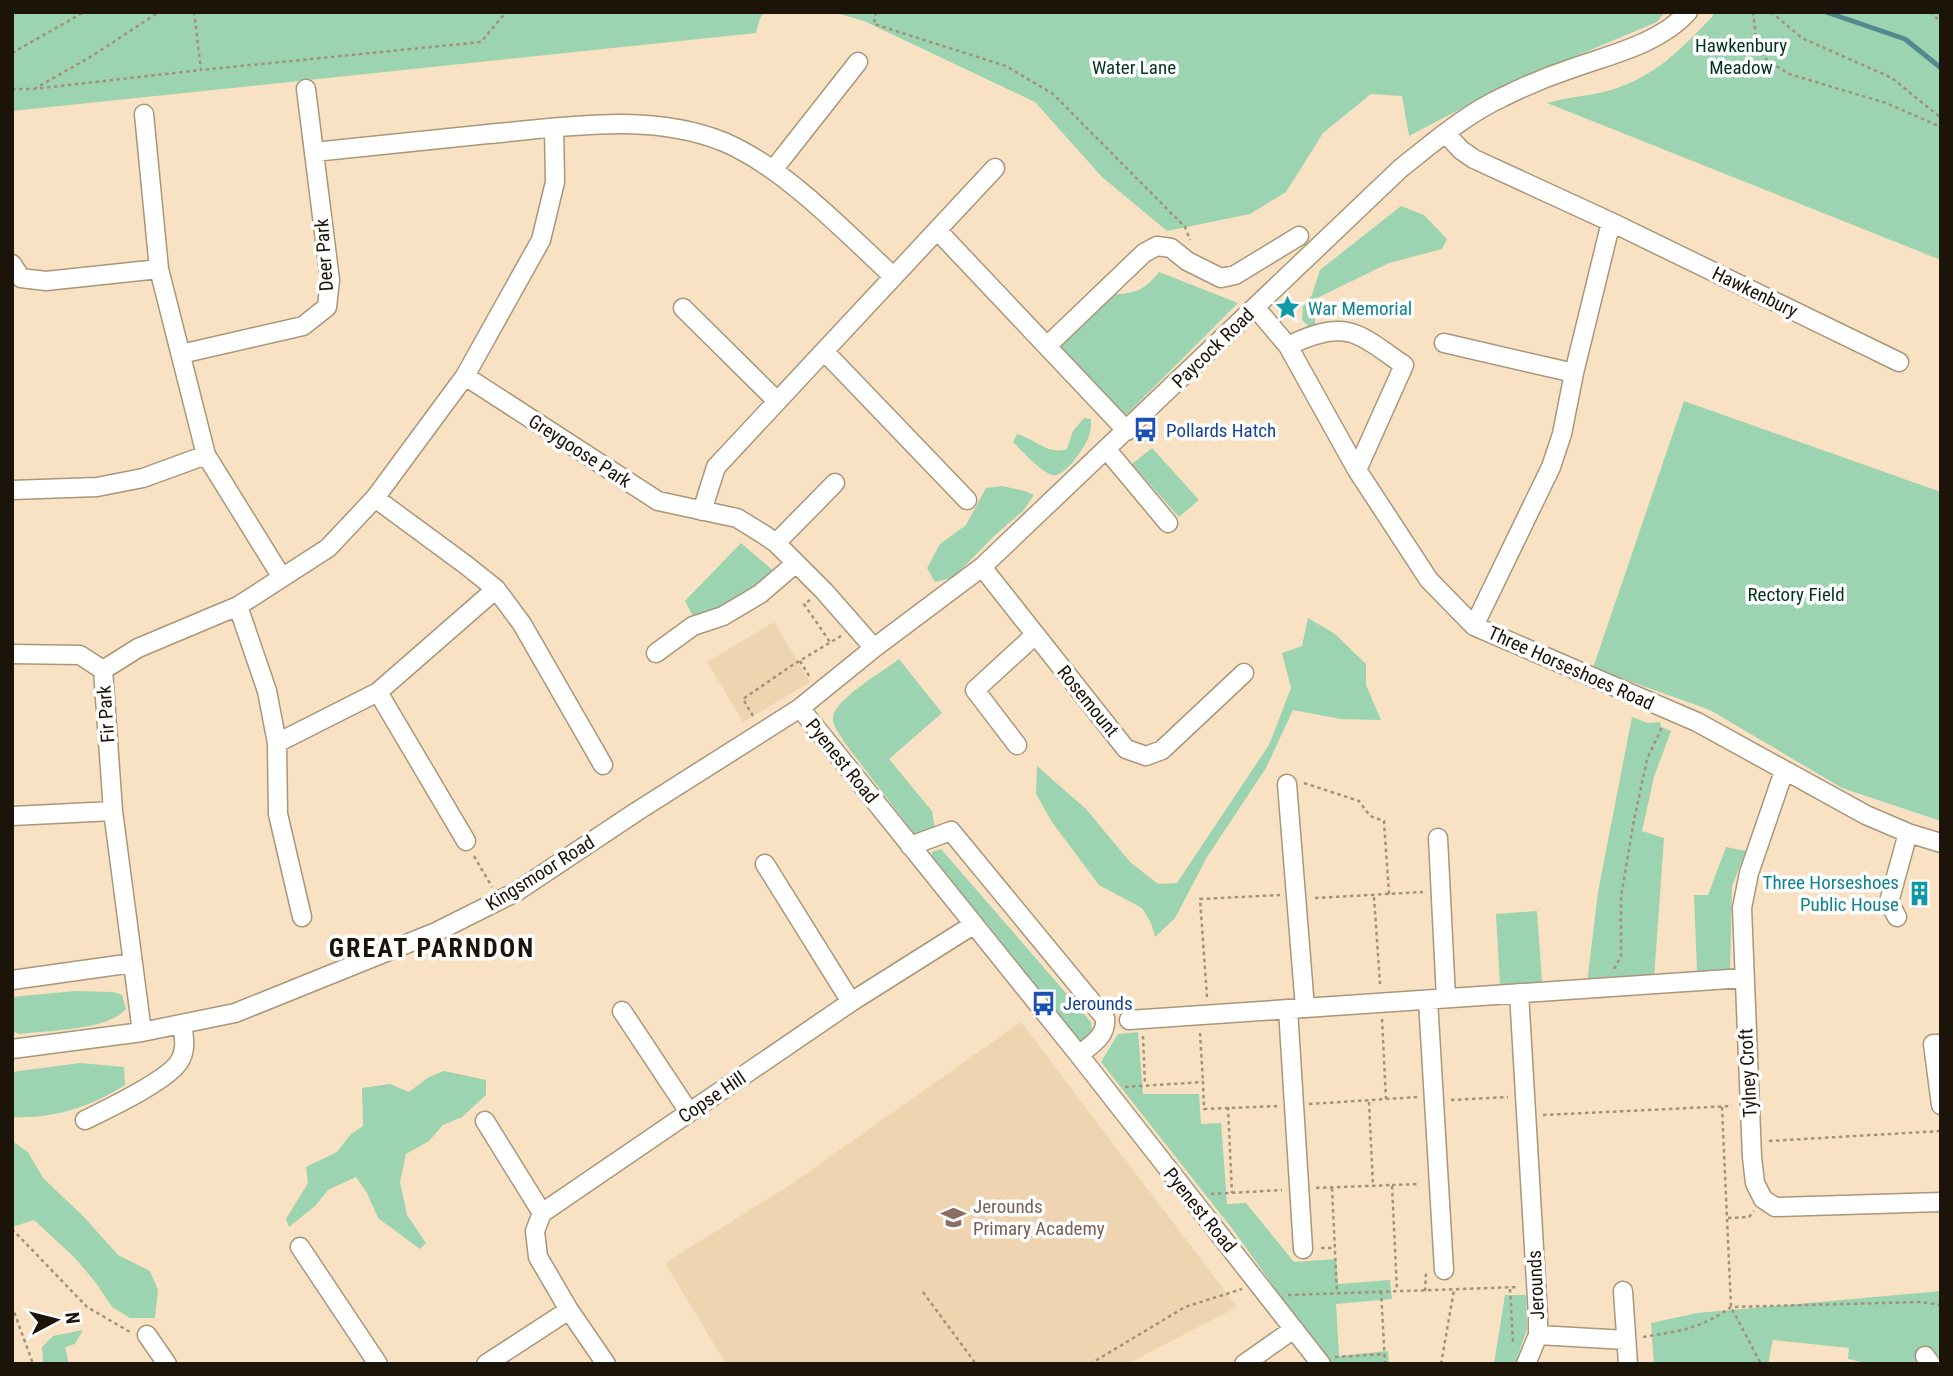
<svg xmlns="http://www.w3.org/2000/svg" width="1953" height="1376" viewBox="0 0 1953 1376" font-family="'Roboto Condensed',sans-serif">
<style>
.built{fill:#eed4b0}
.green{fill:#9cd3b0}
.lines{fill:none;stroke-linecap:round;stroke-linejoin:round}
.stream{stroke:#518a8f;stroke-width:5}
.minor-casing{stroke:#aa9679;stroke-width:21}
.path{stroke:#a3927b;stroke-width:2.5;stroke-dasharray:3.5 3.5;stroke-linecap:butt}
.minor{stroke:#fff;stroke-width:18}
.labels{text-anchor:middle;dominant-baseline:central;stroke-width:7;stroke-linejoin:round;paint-order:stroke}
.park-label{font-size:19px;fill:#01351d;stroke:#fff}
.street-label{font-size:19px;fill:#1c1409;stroke:#fff}
.culture-label{font-size:19px;fill:#0d838f;stroke:#fff;text-anchor:start}
.transit-label{font-size:19px;fill:#164399;stroke:#fff;text-anchor:start}
.education-label{font-size:19px;fill:#785e54;stroke:#fff;text-anchor:start}
.district-label{font-size:26px;font-weight:bold;letter-spacing:2px;fill:#1c1409;stroke:#fff}
</style>
<rect width="100%" height="100%" fill="#f8e2c3"/>
<path class="built" d="M774,622l36,60 -67,40 -36,-60z
M1021,1022l216,285 -110,57h-401l-61,-101 125,-78z"/>
<path class="green" d="M12,12h753l-5,6 -4,15 -744,78z
M833,12h832l-8,10 -153,64 -95,50 -7,-40 -31,-2 -48,39 -37,59 -36,22 -83,17 -65,-54 -67,-75 -171,-81z
M1714,12h227v248l-394,-157c21,-6 43,-7 64,-13 45,-14 69,-40 101,-73z
M1401,206l23,9 23,24 -5,10 -53,14 -76,37 3,33 -14,-13 1,-14 9,-11 8,-25z
M1159,272l79,31 -114,114 -66,-71 51,-51c26,-2 34,-3 50,-23z
M1684,401l257,91v329l-99,-33 -132,-78 -117,-42z
M1084,418l7,1c0,6 0,12 -2,17 -4,11 -24,42 -37,39 -11,-3 -31,-25 -39,-33l4,-8c18,5 32,22 50,15l6,-18z
M1152,448l47,52 -20,17 -47,-53z
M1002,486l23,5 9,4 -11,16 -29,25 -40,41 -19,5 -8,-14 13,-24 26,-19 20,-37z
M741,543l35,30 -53,43 -27,6 -11,-21z
M1308,618l27,16 31,30v21l15,35 -40,-1 -48,-9 -27,58 -59,89 -32,61 -20,19 -4,-14 -9,-15 -43,-23 -47,-63 -16,-28 1,-28 49,43 44,53 28,22 19,-1 92,-138 22,-57 -9,-35 20,-7z
M899,659l43,54 -53,46 43,52 3,18 -19,7 -72,-94c-4,-8 -12,-16 -11,-25 3,-19 51,-46 66,-58z
M1632,717l16,6 12,-1 1,5 10,4 -17,46 -12,54 22,7 -10,141 -67,4 11,-91z
M1726,847l20,4 -14,35 -2,84 -33,2 -3,-77h14z
M941,849l150,173 1,11 -10,10 -150,-186v-5z
M1537,911l5,71 -42,3 -4,-71z
M75,991l38,1 9,3 4,14c-19,22 -78,21 -106,25l-8,-3v-34z
M1138,1032l5,62h56l2,30 20,-1 6,81 19,-1 48,59 42,-3 2,25 52,-4 2,19 -56,5 3,52 49,-5 1,13h-60l-95,-133 -133,-169 17,-28z
M80,1063l44,4 1,18c-35,22 -71,34 -113,32v-45z
M444,1071l42,9v15l-24,22 -19,8 -14,16 -23,13 -6,28 7,33 19,28 -6,6 -42,-31 -11,-25 -11,-16 -28,13 -13,16 -26,21 -3,-8 22,-36 -2,-16 31,-15 14,-18 12,-8 -1,-38 28,-4 19,8 20,-15z
M12,1141l16,11 15,26 41,39 34,38 32,16 8,19 -3,28h-25l-18,-11 -16,-24 -21,-25 -41,-38 -22,7z
M1941,1291v63l-20,10h-51l-22,-5 1,-11 -76,-8 -5,24h-114l-3,-41 46,-10z
M1505,1295h21l1,34 -12,35h-21z
M83,1330l-8,14 -10,3 4,17h-26l-1,-17 11,-11z"/>
<g class="lines">
<path class="stream" d="M1826,12l79,27 36,29"/>
<defs>
<path id="minor" d="M144,114l15,155 47,186 75,121
M1445,133l16,17 13,9 137,63 288,140
M314,152c58,-6 116,-12 174,-18 77,-7 162,-22 236,8 61,26 120,89 169,134
M773,170l85,-108
M937,230l190,201
M12,264l9,14 25,3 113,-12
M1255,307l33,39 69,124 72,110 45,46 223,96 169,93 42,18 33,10
M683,308l94,93
M1444,343l130,30
M1047,346l97,-93 13,-7 14,2 16,13 34,17 14,-3 64,-39
M1288,346c20,-10 47,-21 69,-11 16,6 32,21 47,30l-47,105
M824,351l143,149
M181,354l122,-28 24,-19 3,-27 -24,-191
M465,376l193,125 79,17 26,16 13,9 48,48 50,57
M1107,450l61,73
M12,490l85,-3 46,-9 63,-23
M375,498l91,67 30,24 26,35 81,141
M702,511l14,-44 279,-299
M776,543l59,-60
M982,567l144,182 20,7 16,-6 82,-77
M238,606l29,85 10,52 1,71 24,103
M1474,626l77,-159 11,-33 12,-61 37,-151
M656,653l37,-27 30,-10 37,-22 36,-31
M12,654l68,1 23,15
M103,670l35,-22 100,-42 90,-58 47,-50 90,-122 76,-136 14,-58 -1,-54
M103,670l10,141 29,221
M378,692l88,149
M800,708l279,347 242,309
M277,743l101,-51 118,-103
M1017,745l-42,-55 60,-55
M1784,771l-35,102 -7,35 10,249 3,26 8,16 12,8 166,-5
M1287,784l18,224
M12,816l101,-5
M1438,838l8,160
M910,846l41,-15 154,187c2,18 -13,26 -26,37
M765,864l86,138
M1897,917l-8,-15 19,-69
M12,980l121,-17
M1519,993l19,323v19l-12,29
M1428,1000l16,270
M1288,1009l15,240
M622,1011l67,101
M1129,1020l615,-42
M1941,1044h-8l8,61
M12,1049l130,-17 93,-19 201,-81 80,-40 120,-80 164,-104 74,-60 108,-81 419,-399c33,-26 65,-54 102,-71 22,-11 46,-21 70,-29 39,-14 86,-24 115,-56
M85,1120c22,-11 82,-39 94,-58 8,-12 5,-25 3,-38
M485,1121l57,92
M300,1247l78,117
M1623,1291l5,73
M147,1335l20,29
M1538,1335l88,5
M1925,1356l6,8
M486,1364l83,-54
M606,1364l-37,-54 -31,-53 -3,-26 7,-18 309,-211 122,-77
M1244,1364l50,-35"/>
</defs>
<use href="#minor" class="minor-casing"/>
<path class="path" d="M194,12l7,58 280,-28 25,-30
M876,12l-2,12 132,42 47,28 132,133 5,13
M1753,12l4,35 10,13 22,14 97,29 55,24
M1771,12l31,26 90,40 49,40
M1930,12l11,10
M12,53l72,-41
M12,89h21l168,-19
M34,89l58,-33 67,-44
M810,600l-6,4 26,38
M800,661l11,18
M753,716l-10,-17 48,-33 50,-30
M1304,783l55,18 11,15 14,5 5,73
M474,856l18,31
M1374,897l6,87
M1315,898l108,-6
M1614,969l7,-13v-59l12,-72 14,-66 16,-34
M1207,997l-7,-98 80,-4
M1382,1019l4,80
M1200,1033l3,49
M1143,1036l2,49
M1125,1087l78,-5 1,27 74,-3
M1451,1100l57,-3
M1369,1102l4,84
M1309,1104l109,-7
M1228,1107l4,86
M1722,1107l9,200 30,57
M1543,1115l189,-9
M1769,1141l172,-10
M1392,1185l28,-1
M1316,1188l76,-3 5,106
M1332,1188l5,105
M1211,1194l71,-4
M1728,1218l21,-1 5,-6
M12,1229l75,78 43,25
M1321,1248h14
M1510,1289l3,52 4,1
M1381,1291l4,73
M1425,1291l1,-18
M923,1292l53,72
M1288,1295l231,-8
M12,1306l21,58
M1643,1337c37,-6 57,-8 88,-30l189,-5 21,3
M1335,1357l49,-3
M1090,1364l95,-57 57,-18
M1441,1364l13,-74"/>
<use href="#minor" class="minor"/>
</g>
<defs>
<symbol id="sight-bare" viewBox="-9 -9 18 18"><path d="M0-6L1.8-2.2L6-1.7L2.9 1.2L3.7 5.4L0 3.3L-3.7 5.4L-2.9 1.2L-6-1.7L-1.8-2.2Z" fill="#0f9aa8" stroke="#fff" stroke-width="2.5" paint-order="stroke"/></symbol>
<symbol id="bus-bare" viewBox="-9 -9 18 18"><path d="M-5-6H5V4H4V6H2V4H-2V6H-4V4H-5ZM-3.5-4V0h7V-4ZM-3.5 1.2v1.5H-2V1.2ZM2 1.2v1.5H3.5V1.2Z" fill="#1a4fb4" stroke="#fff" stroke-width="2.5" paint-order="stroke"/></symbol>
<symbol id="building-bare" viewBox="-9 -9 18 18"><path d="M-4-6H4V6H1V3H-1V6H-4ZM-2.5-4.3h1.7v1.8h-1.7ZM.8-4.3h1.7v1.8H.8ZM-2.5-1h1.7V.8h-1.7ZM.8-1h1.7V.8H.8Z" fill="#0f9aa8" stroke="#fff" stroke-width="2.5" paint-order="stroke"/></symbol>
<symbol id="school-bare" viewBox="-9 -9 18 18"><path d="M0-5L7-2L0 1L-7-2ZM-4 1L0 2.5L4 1V4Q0 6-4 4Z" fill="#8d6e63" stroke="#fff" stroke-width="2.5" paint-order="stroke"/></symbol>
</defs>
<g fill-rule="evenodd">
<use href="#sight-bare" x="1270" y="290" width="35" height="35"/>
<use href="#bus-bare" x="1128" y="412" width="35" height="35"/>
<use href="#building-bare" x="1902" y="876" width="35" height="35"/>
<use href="#bus-bare" x="1026" y="986" width="35" height="35"/>
<use href="#school-bare" x="936" y="1200" width="35" height="35"/>
</g>
<g class="labels">
<g class="park-label">
<text x="1741" y="45">Hawkenbury<tspan x="1741" dy="22">Meadow</tspan></text>
<text x="1134" y="67">Water Lane</text>
<text x="1796" y="594">Rectory Field</text>
</g>
<g class="street-label">
<text transform="translate(324 255) rotate(-94)">Deer Park</text>
<text transform="translate(1755 292) rotate(26)">Hawkenbury</text>
<text transform="translate(1213 348) rotate(-44)">Paycock Road</text>
<text transform="translate(580 451) rotate(33)">Greygoose Park</text>
<text transform="translate(1571 668) rotate(24)">Three Horseshoes Road</text>
<text transform="translate(1088 701) rotate(51)">Rosemount</text>
<text transform="translate(106 714) rotate(-94)">Fir Park</text>
<text transform="translate(842 761) rotate(51)">Pyenest Road</text>
<text transform="translate(540 873) rotate(-32)">Kingsmoor Road</text>
<text transform="translate(1748 1073) rotate(-93)">Tylney Croft</text>
<text transform="translate(712 1097) rotate(-34)">Copse Hill</text>
<text transform="translate(1200 1210) rotate(51)">Pyenest Road</text>
<text transform="translate(1536 1285) rotate(-93)">Jerounds</text>
</g>
<g class="culture-label">
<text x="1308" y="308">War Memorial</text>
<text x="1899" y="882" text-anchor="end">Three Horseshoes<tspan x="1899" dy="22">Public House</tspan></text>
</g>
<g class="transit-label">
<text x="1166" y="430">Pollards Hatch</text>
<text x="1063" y="1003">Jerounds</text>
</g>
<g class="education-label">
<text x="973" y="1206">Jerounds<tspan x="973" dy="22">Primary Academy</tspan></text>
</g>
<g class="district-label">
<text x="432" y="948">GREAT PARNDON</text>
</g>
</g>
<rect width="1953" height="1376" fill="none" stroke="#1c1409" stroke-width="28"/>
<g transform="translate(56 1320) rotate(83)" stroke="#ffffff" stroke-width="5" paint-order="stroke">
<path d="M0-5L12 26L0 18L-12 26Z" fill="#1c1409"/>
<text y="-10" font-size="19" font-weight="bold" text-anchor="middle" fill="#1c1409">N</text>
</g>
</svg>
